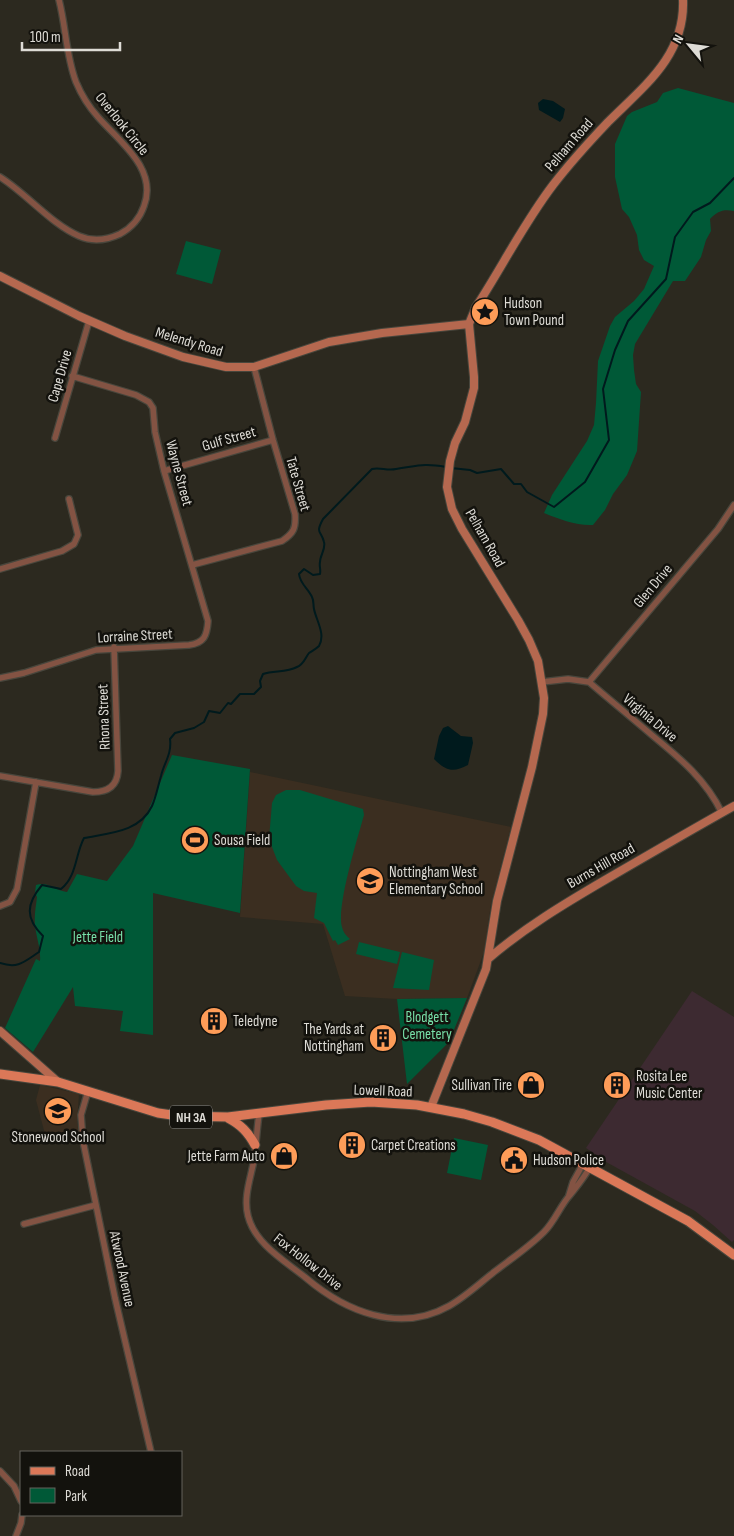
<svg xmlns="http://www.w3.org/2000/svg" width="734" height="1536" viewBox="0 0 734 1536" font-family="'Sofia Sans Condensed',sans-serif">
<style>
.commercial{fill:#3d2a31}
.education{fill:#3b2e20}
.green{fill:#005937}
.water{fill:#001a1d}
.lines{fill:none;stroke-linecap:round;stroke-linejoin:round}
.stream{stroke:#001a1d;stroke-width:2}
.street-casing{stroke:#48463c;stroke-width:8}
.secondary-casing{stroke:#48463c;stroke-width:10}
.primary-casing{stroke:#48463c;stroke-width:11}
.street{stroke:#835343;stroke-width:5.5}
.secondary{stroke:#b5684f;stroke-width:8}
.primary{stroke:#db7858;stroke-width:9}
.labels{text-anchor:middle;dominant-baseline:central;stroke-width:5;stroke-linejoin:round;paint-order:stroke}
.shield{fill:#13120d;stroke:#a19f9a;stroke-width:1}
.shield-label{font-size:14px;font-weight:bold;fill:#dedcd6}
.street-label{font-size:15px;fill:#dedcd6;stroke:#13120d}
.poi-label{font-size:15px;fill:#dedcd6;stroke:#13120d;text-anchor:start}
.park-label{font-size:15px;fill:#78e0a9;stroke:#13120d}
</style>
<rect width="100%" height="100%" fill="#2c291f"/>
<path class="commercial" d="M692,991l42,26v223l-2,2 -19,-17 -18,-14 -87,-48 -22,-15z"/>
<path class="education" d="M250,772l261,55 -20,77 -7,48 -17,46 -70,1 -52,-3 -22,-72 -83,-7z
M40,1085l39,9 -2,28 3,16 -33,4 -11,-42z"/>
<path class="green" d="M678,88l56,15v108c-11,-2 -16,0 -24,8l1,12 -5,9 -5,17 -16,24h-12l-38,63 -2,11 1,15 2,14 5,8 -4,59 -10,24 -14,19 -8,16 -12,15c-16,1 -34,-6 -49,-12l8,-18 35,-54 7,-16 2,-22 2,-42 12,-35 5,-9 19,-16 10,-12 10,-23 -10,-6 -5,-10 -2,-15 -8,-18 -7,-8 -7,-32v-33l12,-28 5,-4 25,-10 6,-9z
M186,241l35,9 -9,34 -36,-10z
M172,755l78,14 -10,144 -87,-20v142l-33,-4 3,-20 -48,-5 -2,-19 -40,65 -28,-24 31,-69 4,2c1,-13 -4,-24 -5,-36 -1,-10 1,-19 2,-28l-2,-4 1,-8c12,-4 19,6 31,7l10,-18 30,7 26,-35z
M286,790h14l63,19 1,6c-6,22 -28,92 -22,112 1,5 4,9 8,12l-12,6 -3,-5 -2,1 -9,-18 -10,-5 3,-25 -13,-2 -8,-5 -19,-26 -8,-21 3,-36 4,-8z
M359,942l41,10 -3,12 -41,-10z
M402,952l32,8 -5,30 -36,-2z
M467,998l-18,44 -42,42 -10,-85z
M454,1138l34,7 -7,35 -34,-7z"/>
<path class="water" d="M543,99l10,2 12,8 -2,9 -3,4 -21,-12 -1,-7z
M448,726l13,10 11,1 1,6 -5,22c-15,8 -22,6 -34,-6l5,-23 4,-8z"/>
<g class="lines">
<path class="stream" d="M451,468l19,2 7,3 24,-4 13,15h7l6,8 27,15 31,-25 24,-42 -6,-51 12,-39 13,-29 38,-42 9,-42 18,-25 17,-9 24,-25
M0,963c18,6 24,-1 39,-11l4,-16c-18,-18 -17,-32 -1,-51l19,4c16,-13 14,-34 23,-51 25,-5 56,-6 68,-32 4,-9 6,-20 9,-30 3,-13 11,-22 9,-37l5,-6 19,-5 10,-6 5,-11 11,2 8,-10 3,1 9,-10h14l7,-7 -1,-6 3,-7c11,-4 23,-1 34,-7 7,-3 8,-9 12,-14 3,-2 7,-4 10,-7 7,-12 -3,-26 -5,-37 -1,-5 0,-8 -2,-12 -4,-9 -12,-13 -13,-23l5,-5 9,6 7,-1c1,-5 -1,-8 0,-12 0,-7 6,-13 4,-20 -3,-12 -9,-8 -1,-23l49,-50c8,-2 15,2 24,0 22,-3 27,-6 50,-2"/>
<defs>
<path id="street" d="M0,177c27,17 51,47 79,59 14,6 28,4 41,-2 11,-6 20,-16 24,-28 14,-37 -24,-64 -46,-89 -9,-10 -17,-23 -22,-35 -10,-26 -10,-55 -17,-82
M55,438l34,-117
M164,471l109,-31
M192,565l90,-24c12,-8 14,-13 13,-27l-22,-74 -19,-73
M0,569l62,-18 12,-7 4,-9 -9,-36
M0,678l24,-5 72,-23 93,-5c15,-2 18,-9 19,-24l-44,-150 -9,-39 -2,-24 -4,-6 -13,-7 -64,-19
M542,682l26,-3 21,3c21,18 43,36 64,54 28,23 53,44 69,77
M589,682l129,-153 16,-24
M0,776l93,16c15,0 24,-6 25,-21l-4,-124
M0,906l10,-4 7,-13 19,-107
M88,1091l-7,24 2,26 32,157 36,154
M259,1114c-2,15 -3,31 -5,46 -3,17 -11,37 -6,56 7,28 37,45 58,62 39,33 93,56 143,28 16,-9 30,-22 45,-34 17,-13 35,-25 50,-40 11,-11 16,-26 26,-37 7,-9 14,-17 20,-28
M569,1195l4,-13 10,-18
M24,1224l72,-19
M0,1471l14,15 7,15
M16,1536l5,-13 1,-8"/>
<path id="secondary" d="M0,276l79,40 46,20 58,21 43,10h28l75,-25 53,-9 87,-9
M488,959c36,-31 76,-55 117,-79 43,-25 86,-50 129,-74
M0,1031l58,51
M431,1107l55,-138 11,-68 35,-134 11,-53 1,-16 -6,-37 -9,-21 -11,-20 -56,-91 -10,-20 -5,-22 3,-26 5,-18 10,-21 9,-34v-11l-5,-53 7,-17c26,-40 48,-84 77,-122 17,-22 36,-43 55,-63 36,-36 77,-66 75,-122"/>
<path id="primary" d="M0,1074l58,8 100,31 21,3 49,1 98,-12 45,-3 46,3 47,9 28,8 47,18 149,81 46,34
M228,1118c13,7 20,14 27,27"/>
</defs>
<use href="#street" class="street-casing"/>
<use href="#secondary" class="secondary-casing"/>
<use href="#primary" class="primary-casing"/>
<use href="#street" class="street"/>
<use href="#secondary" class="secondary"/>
<use href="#primary" class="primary"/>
</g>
<defs>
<symbol id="sight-disc" viewBox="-11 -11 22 22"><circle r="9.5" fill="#fe9c58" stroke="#13120d"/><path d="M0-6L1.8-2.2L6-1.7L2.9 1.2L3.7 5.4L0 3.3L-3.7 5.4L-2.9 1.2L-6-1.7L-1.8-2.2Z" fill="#111"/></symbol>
<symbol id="stadium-disc" viewBox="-11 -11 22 22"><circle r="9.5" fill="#fe9c58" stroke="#13120d"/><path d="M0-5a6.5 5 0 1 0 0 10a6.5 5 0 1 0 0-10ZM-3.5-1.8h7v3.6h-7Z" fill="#111"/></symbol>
<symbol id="school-disc" viewBox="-11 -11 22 22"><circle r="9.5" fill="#fe9c58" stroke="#13120d"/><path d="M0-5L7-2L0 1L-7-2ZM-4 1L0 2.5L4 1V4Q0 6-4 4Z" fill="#111"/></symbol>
<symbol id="building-disc" viewBox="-11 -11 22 22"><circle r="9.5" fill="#fe9c58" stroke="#13120d"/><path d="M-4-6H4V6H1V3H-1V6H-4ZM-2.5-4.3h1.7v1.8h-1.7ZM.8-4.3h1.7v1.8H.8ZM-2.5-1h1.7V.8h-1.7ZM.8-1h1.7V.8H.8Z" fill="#111"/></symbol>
<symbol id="shop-disc" viewBox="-11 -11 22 22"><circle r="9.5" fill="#fe9c58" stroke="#13120d"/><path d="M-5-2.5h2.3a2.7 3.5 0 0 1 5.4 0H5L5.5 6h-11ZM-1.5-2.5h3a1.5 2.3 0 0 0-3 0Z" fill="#111"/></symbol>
<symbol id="civic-disc" viewBox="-11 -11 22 22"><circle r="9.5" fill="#fe9c58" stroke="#13120d"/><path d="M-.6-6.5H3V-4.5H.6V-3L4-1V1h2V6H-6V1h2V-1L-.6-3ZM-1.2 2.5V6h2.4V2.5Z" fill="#111"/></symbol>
</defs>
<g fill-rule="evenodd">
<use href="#sight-disc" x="469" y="296" width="32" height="32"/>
<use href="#stadium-disc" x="179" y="824" width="32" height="32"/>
<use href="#school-disc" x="354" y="865" width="32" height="32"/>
<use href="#building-disc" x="198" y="1005" width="32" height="32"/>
<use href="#building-disc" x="367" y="1022" width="32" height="32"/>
<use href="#shop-disc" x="515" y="1069" width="32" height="32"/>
<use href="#building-disc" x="601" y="1069" width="32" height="32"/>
<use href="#school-disc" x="42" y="1095" width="32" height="32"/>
<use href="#building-disc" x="336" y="1129" width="32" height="32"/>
<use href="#shop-disc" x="268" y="1140" width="32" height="32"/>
<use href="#civic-disc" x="498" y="1144" width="32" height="32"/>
</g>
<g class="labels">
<rect class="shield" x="170" y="1105.5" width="42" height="23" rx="4"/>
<g class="shield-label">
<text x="191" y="1117">NH 3A</text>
</g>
<g class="street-label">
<text transform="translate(122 124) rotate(51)">Overlook Circle</text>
<text transform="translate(569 145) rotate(-49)">Pelham Road</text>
<text transform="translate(189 342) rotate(17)">Melendy Road</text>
<text transform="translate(60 376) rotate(-74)">Cape Drive</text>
<text transform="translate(229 439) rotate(-16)">Gulf Street</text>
<text transform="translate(179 473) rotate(75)">Wayne Street</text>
<text transform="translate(298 484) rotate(74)">Tate Street</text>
<text transform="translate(485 538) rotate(60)">Pelham Road</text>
<text transform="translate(653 586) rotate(-50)">Glen Drive</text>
<text transform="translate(135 636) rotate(-3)">Lorraine Street</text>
<text transform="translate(104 717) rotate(-92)">Rhona Street</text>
<text transform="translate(650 718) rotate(40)">Virginia Drive</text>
<text transform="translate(601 866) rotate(-30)">Burns Hill Road</text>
<text transform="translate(383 1091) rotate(2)">Lowell Road</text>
<text transform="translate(308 1262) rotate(38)">Fox Hollow Drive</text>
<text transform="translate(122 1269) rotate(78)">Atwood Avenue</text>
</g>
<g class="poi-label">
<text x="504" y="303">Hudson<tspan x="504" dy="17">Town Pound</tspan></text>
<text x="214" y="840">Sousa Field</text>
<text x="389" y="872">Nottingham West<tspan x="389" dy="17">Elementary School</tspan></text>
<text x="233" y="1021">Teledyne</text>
<text x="364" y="1029" text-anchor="end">The Yards at<tspan x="364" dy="17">Nottingham</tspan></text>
<text x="636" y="1076">Rosita Lee<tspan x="636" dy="17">Music Center</tspan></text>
<text x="512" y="1085" text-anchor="end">Sullivan Tire</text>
<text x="58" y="1137" text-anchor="middle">Stonewood School</text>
<text x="371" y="1145">Carpet Creations</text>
<text x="265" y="1156" text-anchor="end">Jette Farm Auto</text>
<text x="533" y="1160">Hudson Police</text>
</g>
<g class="park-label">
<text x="98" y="937">Jette Field</text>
<text x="427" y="1017">Blodgett<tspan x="427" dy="17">Cemetery</tspan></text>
</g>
</g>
<rect x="20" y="1451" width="162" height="65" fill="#13120d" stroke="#64635d"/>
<rect x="30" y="1467" width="25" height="8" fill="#db7858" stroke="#64635d"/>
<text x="65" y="1476" font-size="15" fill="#dedcd6">Road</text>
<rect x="30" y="1488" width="25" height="15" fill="#005937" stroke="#64635d"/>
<text x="65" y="1501" font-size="15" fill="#dedcd6">Park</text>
<g transform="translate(689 45) rotate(299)" stroke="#13120d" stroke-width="4" paint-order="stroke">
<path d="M0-4L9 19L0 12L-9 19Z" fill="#dedcd6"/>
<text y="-8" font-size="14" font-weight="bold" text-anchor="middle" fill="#dedcd6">N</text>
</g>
<path d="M22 42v8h98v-8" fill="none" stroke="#dedcd6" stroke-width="2.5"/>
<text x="30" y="42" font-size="15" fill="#dedcd6" stroke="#13120d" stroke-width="4" paint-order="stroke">100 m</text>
</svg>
